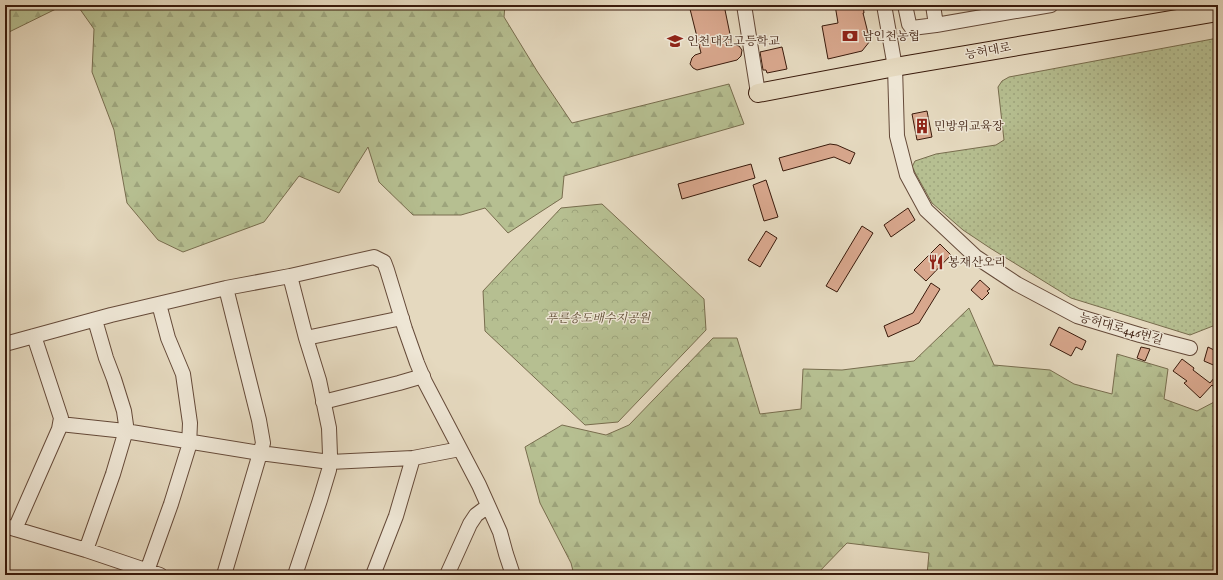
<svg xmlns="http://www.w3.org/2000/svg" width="1223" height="580" viewBox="0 0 1223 580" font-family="'IM FELL English','Noto Serif KR',serif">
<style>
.grass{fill:url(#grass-dots);stroke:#786d4e}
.forest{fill:url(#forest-firs);stroke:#786d4e}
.park{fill:url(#park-crowns);stroke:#786d4e}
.building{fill:#d8a78d;stroke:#3a1b0c}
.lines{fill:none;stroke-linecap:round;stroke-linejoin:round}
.minor-casing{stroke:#654a39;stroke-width:16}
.major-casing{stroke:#3a1b0c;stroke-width:20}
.minor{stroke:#eee6d5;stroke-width:14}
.major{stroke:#e5d9bf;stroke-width:18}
.labels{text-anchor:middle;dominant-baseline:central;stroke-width:3;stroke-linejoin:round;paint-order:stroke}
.poi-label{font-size:12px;fill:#3a1b0c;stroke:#eee6d5;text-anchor:start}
.street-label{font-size:12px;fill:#3a1b0c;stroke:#eee6d5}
.park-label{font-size:12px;font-style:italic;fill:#5f4c34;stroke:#eee6d5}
</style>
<defs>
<pattern id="grass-dots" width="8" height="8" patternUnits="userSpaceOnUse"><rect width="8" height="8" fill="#b6bf91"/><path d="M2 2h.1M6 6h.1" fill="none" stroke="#9da47c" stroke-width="1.8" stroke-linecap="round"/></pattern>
<pattern id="forest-firs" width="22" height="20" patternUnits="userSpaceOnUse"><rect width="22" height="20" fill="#b6bf91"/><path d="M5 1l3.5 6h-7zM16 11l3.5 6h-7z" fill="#9da47c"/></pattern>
<pattern id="park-crowns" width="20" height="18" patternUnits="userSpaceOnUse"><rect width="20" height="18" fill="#b6bf91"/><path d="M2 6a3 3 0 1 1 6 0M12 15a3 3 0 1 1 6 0" fill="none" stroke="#9da47c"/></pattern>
</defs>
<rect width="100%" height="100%" fill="#e5d9bf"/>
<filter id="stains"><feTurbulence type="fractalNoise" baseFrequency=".005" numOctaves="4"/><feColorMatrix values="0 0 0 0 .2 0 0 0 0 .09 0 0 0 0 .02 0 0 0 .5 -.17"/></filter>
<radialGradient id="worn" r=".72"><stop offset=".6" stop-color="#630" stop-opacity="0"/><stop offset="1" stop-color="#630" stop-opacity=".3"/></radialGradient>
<path class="grass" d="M1218,38v286l-28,11 -119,-37 -81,-50 -27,-18 -31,-27 -20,-36 3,-6 21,-7 60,-9 8,-5 -6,-53 4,-6 7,-4z"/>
<path class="forest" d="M5,5h59l-59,29z
M77,5h428l-1,12 33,54 35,52 157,-39 15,40 -180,52 -2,22 -54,35 -23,-25 -24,7h-48l-34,-33 -11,-35 -29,46 -40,-17 -35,46 -81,30 -25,-12 -31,-37 -13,-73 -22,-58 2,-43z
M969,308l25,57 56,5 24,14 38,10 5,-40 51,15 -4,30 33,12 21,-11v175h-291l2,-22 -82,-10 -31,32h-242l-3,-12 -31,-60 -15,-56 37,-22 44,10 23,-10 84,-87h24l23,76 41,-5 2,-40 39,1 72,-9z"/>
<path class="park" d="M602,204l102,95 2,31 -88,92 -33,3 -100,-94 -2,-40 78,-83z"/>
<path class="building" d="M689,5h35l8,39 7,2 3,4 -1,6 -4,4 -40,10 -4,-2 -3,-4 2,-6 3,-3 6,-2z
M835,5h28l1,8h-1l7,28 -8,10 -34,8 -6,-33 16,-3z
M782,47l5,22 -20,4 -1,-3h-3l-3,-18z
M927,111l5,26 -15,3 -5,-26z
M830,144l7,1 18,8 -5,11 -16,-7 -51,14 -4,-13z
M751,164l4,14 -73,21 -4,-15z
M766,180l12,37 -14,4 -11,-36z
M908,208l7,12 -24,17 -7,-12z
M862,226l11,7 -36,59 -11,-6z
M766,231l11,7 -17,29 -12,-7z
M940,244l11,11 -25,26 -12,-11z
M980,280l10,9 -3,2 2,2 -7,7 -11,-10z
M931,283l9,6 -21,34 -31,14 -4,-11 29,-13z
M1059,327l27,14 -4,9 -6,-3 -5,9 -21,-11z
M1141,347l9,2 -5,12 -8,-3z
M1208,347l10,5v15l-14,-6z
M1182,359l12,9 -1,2 17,13 8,-10v19l-6,-7 -12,13 -16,-15 3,-2 -14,-10z"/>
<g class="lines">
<defs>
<path id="minor" d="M744,5l14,88
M884,5l11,62 2,69 10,39 19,35 50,47 41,27 60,32 63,19 50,13
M905,5l4,19 3,4 24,-3 115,-20
M933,5l3,20
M290,276l16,62 13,42 10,48 1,27 -1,15 -9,30 -25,75
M306,338l96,-20
M5,344l106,-29 115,-27 64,-12 84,-19 10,5 3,8 18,59 12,34 8,19 54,103 21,47 6,22 7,21
M323,402l76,-19 24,-7
M60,424l65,7 135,22 70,9 83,-4 47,-9
M5,526l81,24 74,25
M15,529l44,-100 2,-11 -27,-82
M86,550l27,-76 11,-37 2,-12 -2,-14 -10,-32 -8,-21 -11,-38
M147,571l24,-67 18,-58 1,-23 -7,-49 -15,-36 -9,-34
M224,575l39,-132 -4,-23 -33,-132
M373,575l23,-59 17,-58
M447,575l23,-51 6,-9 12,-9"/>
<path id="major" d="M758,93l137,-26 323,-55"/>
</defs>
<use href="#minor" class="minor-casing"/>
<use href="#major" class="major-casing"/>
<use href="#minor" class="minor"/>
<use href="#major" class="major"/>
</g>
<defs>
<symbol id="bank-bare" viewBox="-9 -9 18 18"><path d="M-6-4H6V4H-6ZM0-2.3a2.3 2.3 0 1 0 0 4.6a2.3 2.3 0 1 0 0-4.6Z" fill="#8f2418" stroke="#eee6d5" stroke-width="2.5" paint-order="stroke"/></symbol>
<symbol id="school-bare" viewBox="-9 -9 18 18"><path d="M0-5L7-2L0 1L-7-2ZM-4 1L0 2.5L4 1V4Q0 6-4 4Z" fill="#8f2418" stroke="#eee6d5" stroke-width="2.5" paint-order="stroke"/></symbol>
<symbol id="building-bare" viewBox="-9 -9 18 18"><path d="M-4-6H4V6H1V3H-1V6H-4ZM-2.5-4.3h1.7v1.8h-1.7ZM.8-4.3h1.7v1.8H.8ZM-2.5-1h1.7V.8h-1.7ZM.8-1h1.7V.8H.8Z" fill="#8f2418" stroke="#eee6d5" stroke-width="2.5" paint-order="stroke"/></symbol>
<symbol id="restaurant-bare" viewBox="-9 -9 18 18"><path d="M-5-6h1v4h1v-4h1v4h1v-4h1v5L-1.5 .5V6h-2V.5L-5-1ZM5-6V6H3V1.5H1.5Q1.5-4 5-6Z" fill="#8f2418" stroke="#eee6d5" stroke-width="2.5" paint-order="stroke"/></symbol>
</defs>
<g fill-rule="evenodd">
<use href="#bank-bare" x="839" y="25" width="22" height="22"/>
<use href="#school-bare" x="664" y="30" width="22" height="22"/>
<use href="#building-bare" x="911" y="115" width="22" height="22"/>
<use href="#restaurant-bare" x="925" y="251" width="22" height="22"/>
</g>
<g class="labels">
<g class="poi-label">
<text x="862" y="36">남인천농협</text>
<text x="687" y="41">인천대건고등학교</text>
<text x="934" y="126">민방위교육장</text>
<text x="948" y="262">봉재산오리</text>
</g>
<g class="street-label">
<text transform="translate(988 51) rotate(-10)">능허대로</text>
<text transform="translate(1121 329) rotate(16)">능허대로446번길</text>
</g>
<g class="park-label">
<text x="598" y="318">푸른송도배수지공원</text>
</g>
</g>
<rect width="1223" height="580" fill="none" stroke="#e5d9bf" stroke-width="20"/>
<rect x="6" y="6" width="1211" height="568" fill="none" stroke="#3a1b0c" stroke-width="2"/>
<rect x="10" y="10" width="1203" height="560" fill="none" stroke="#3a1b0c"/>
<rect width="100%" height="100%" filter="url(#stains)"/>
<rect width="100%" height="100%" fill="url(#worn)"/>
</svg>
